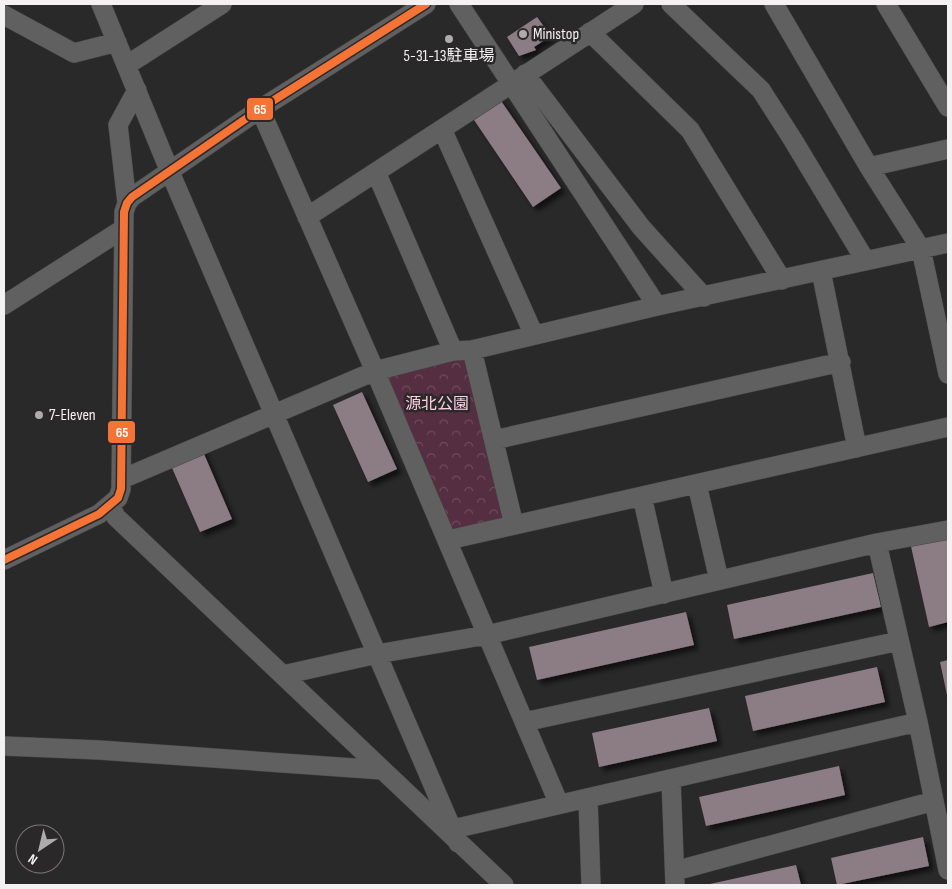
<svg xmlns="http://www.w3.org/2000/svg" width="952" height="889" viewBox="0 0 952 889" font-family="'Sofia Sans Condensed','Noto Sans JP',sans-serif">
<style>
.park{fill:url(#park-crowns)}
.building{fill:#8c7b83;filter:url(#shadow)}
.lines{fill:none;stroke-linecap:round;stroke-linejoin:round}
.minor-casing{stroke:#484747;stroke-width:20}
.minor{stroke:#616060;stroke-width:19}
.bus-1-casing{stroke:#2b2829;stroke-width:11}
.bus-1{stroke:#f57335;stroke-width:8}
.poi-dot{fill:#adabab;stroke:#2b2829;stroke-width:2}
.labels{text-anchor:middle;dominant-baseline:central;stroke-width:5;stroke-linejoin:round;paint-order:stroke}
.poi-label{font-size:16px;fill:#f3f1f1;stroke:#2b2829;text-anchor:start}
.park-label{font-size:16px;fill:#fccfe2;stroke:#2b2829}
.line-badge{stroke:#2b2829;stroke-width:2}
.badge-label{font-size:14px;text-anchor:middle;font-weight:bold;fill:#fff}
</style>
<defs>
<pattern id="park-crowns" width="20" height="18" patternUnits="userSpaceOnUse" patternTransform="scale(1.25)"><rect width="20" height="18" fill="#552e41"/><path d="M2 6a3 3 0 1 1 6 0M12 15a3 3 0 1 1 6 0" fill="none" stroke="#6e4d5d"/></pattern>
<filter id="shadow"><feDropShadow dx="4.5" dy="4.5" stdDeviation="2.5" flood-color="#0009"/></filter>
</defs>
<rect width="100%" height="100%" fill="#2a2929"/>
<path class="park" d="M467,356l40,166 -56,11 -66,-149 4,-10z"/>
<path class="building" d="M537,17l14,19 -17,11 2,3 -17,6 -12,-19z
M497,95l64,93 -28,19 -63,-93z
M362,392l35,77 -29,13 -35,-77z
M201,447l31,72 -32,13 -31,-71z
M948,536v86l-19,5 -19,-85z
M873,573l8,34 -147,32 -7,-34z
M686,612l8,33 -157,35 -8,-33z
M948,660v35h-1l-7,-33z
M877,667l8,35 -132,29 -8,-35z
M709,708l8,33 -118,26 -7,-34z
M839,766l6,29 -139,31 -7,-29z
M923,837l6,29 -92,19 -6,-27z
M796,865l5,20h-90l-1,-1z"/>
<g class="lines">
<defs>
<path id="minor" d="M101,4l69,168 288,671
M459,4l198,302
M671,4l90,86 32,50 72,120
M774,4l95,163 52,82 27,125
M886,4l62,103
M4,15l70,38 43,-11
M590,32l100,98 92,150
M127,65l95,-61
M525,74l116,153 63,70
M260,109l115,262 184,433
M442,129l92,206
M869,167l79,-18
M376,172l77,179
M127,203l-9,-78 19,-35
M307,217l327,-213
M821,271l36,177
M4,305l119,-76
M472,350l42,175
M494,440l347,-78
M122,479l253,-108 78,-20 19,-1 185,-44 291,-63
M697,484l22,96
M642,496l22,98
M110,505l6,12 388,368
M448,540l500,-113
M877,543l41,179 30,148
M4,560l95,-46 19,-16 3,-9 3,-277 3,-9 5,-6 128,-88 166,-105
M283,675l94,-21 110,-19 390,-92 71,-13
M524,722l375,-81
M4,746l95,4 283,20
M671,779l4,106
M588,798l3,87
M453,829l465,-107
M675,871l259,-70"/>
</defs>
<use href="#minor" class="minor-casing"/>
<use href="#minor" class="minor"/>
<defs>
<path id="bus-1" d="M4,560l95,-46 19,-16 3,-9 3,-277 3,-9 5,-6 128,-88 166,-105"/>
</defs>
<use href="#bus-1" class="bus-1-casing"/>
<use href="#bus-1" class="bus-1"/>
</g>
<g class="poi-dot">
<circle cx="523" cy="34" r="5"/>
<circle cx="449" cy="39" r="5"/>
<circle cx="39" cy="415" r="5"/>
</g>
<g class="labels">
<g class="poi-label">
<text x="533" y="34">Ministop</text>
<text x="449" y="56" text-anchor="middle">5-31-13駐車場</text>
<text x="49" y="415">7-Eleven</text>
</g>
<g class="park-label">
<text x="437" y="404">源北公園</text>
</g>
</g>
<g class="line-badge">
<rect x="246" y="97" width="28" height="24" rx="5" fill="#f57335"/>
<rect x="107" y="420" width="29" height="24" rx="5" fill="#f57335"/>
</g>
<g class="badge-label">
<text x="260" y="114">65</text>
<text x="122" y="437">65</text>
</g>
<rect width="952" height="889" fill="none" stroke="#f3f1f1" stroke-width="10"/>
<g transform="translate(40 849) rotate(215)"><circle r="24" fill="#2b2829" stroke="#7b7879"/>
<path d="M0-4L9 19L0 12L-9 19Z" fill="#adabab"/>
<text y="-8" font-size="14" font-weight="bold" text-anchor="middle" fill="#f3f1f1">N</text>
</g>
</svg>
